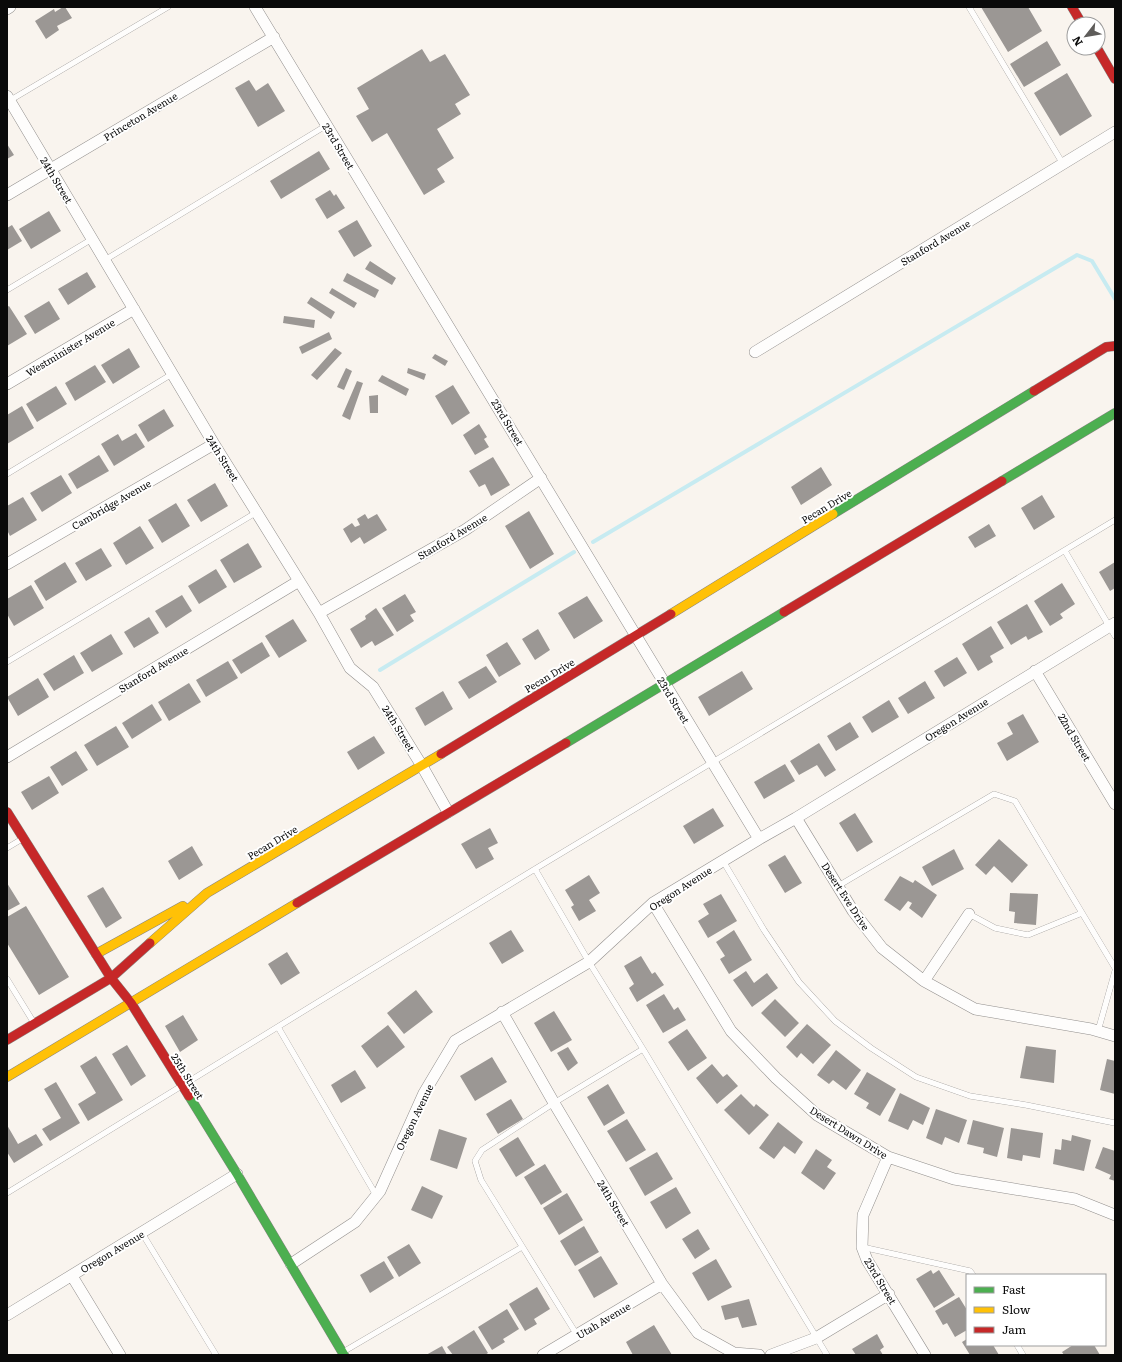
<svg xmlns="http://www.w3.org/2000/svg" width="1122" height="1362" viewBox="0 0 1122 1362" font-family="Literata,serif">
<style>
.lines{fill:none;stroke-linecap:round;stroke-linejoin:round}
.stream{stroke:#c7ebf1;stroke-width:4}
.building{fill:#9b9794}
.lane-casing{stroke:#928f8d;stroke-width:6}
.street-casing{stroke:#928f8d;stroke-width:12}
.fast-casing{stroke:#888683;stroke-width:10}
.slow-casing{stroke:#888683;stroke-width:10}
.jam-casing{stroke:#888683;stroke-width:10}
.lane{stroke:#fefdfc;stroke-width:5.5}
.street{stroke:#fefdfc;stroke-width:11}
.fast{stroke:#4caf50;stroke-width:9}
.slow{stroke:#ffc107;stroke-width:9}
.jam{stroke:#c62828;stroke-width:9}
.labels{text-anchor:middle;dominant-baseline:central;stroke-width:4;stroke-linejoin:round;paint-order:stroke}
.street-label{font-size:10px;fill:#0a0a0a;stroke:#fff}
</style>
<rect width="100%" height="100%" fill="#f9f4ee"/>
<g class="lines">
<path class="stream" d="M593,542l484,-287 15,6 23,38
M380,670l194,-118"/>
</g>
<path class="building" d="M63,7h2l7,11 -15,8 2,4 -13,9 -11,-18 19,-12 1,3z
M981,7h47l14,24 -34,21z
M1047,41l14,24 -37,22 -14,-23z
M422,49l8,13 15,-8 25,41 -15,9 6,10 -24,15 17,29 -17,11 8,13 -21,13 -37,-62 -15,9 -16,-26 13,-7 -12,-21z
M1067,73l25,43 -32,20 -26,-43z
M249,80l7,11 12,-8 17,28 -27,16 -23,-39z
M7,144l7,11 -7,4z
M319,151l11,18 -49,30 -11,-18z
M330,190l4,6 2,-2 9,14 -18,11 -12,-20z
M49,211l12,20 -30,18 -12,-20z
M357,220l15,26 -18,11 -16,-26z
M12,225l10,16 -15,9v-22z
M370,261l26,17 -4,7 -27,-16z
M87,272l9,15 -28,18 -10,-16z
M347,273l32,17 -4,8 -32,-17z
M332,288l25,15 -3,5 -25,-15z
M311,297l24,15 -4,7 -24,-16z
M49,301l11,18 -25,15 -11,-18z
M9,306l18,28 -20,12v-39z
M284,316l31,4 -1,8 -31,-5z
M329,332l3,7 -30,15 -3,-7z
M129,348l11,19 -27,17 -12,-19z
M335,348l7,5 -25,27 -6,-5z
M435,354l13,7 -3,5 -13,-8z
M95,365l11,17 -31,19 -10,-18z
M346,368l6,3 -8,19 -7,-3z
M408,368l18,6 -2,6 -17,-7z
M382,375l27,14 -3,7 -28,-15z
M357,381l6,2 -13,37 -8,-4z
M453,385l17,28 -18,12 -17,-29z
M56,386l11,18 -30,18 -11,-18z
M378,395v18h-8l-1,-17z
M22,406l12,22 -27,16v-29z
M164,409l10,17 -26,16 -10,-17z
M479,424l8,13 -3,2 5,8 -14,8 -12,-20z
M136,433l9,14 -31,19 -13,-22 17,-10 4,7z
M99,455l10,16 -32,18 -9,-15z
M493,457l17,28 -19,11 -6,-12 -6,3 -10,-16z
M821,467l11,18 -31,20 -10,-18z
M61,475l11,18 -30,19 -12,-19z
M215,483l13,23 -27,16 -14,-22z
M1042,495l13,22 -21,13 -13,-22z
M23,497l14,23 -27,16 -3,-6v-24z
M176,503l14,23 -28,17 -14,-23z
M529,511l25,43 -24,15 -25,-43z
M365,514l3,5 9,-5 10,16 -23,14 -4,-7 -9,6 -8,-14 9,-6 3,4 5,-2 -3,-6z
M989,524l7,12 -21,12 -7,-11z
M140,526l14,22 -28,17 -13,-22z
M248,543l14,24 -28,16 -14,-23z
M101,548l11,18 -26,15 -11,-18z
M65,562l12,20 -31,19 -12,-20z
M1115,562v26l-5,3 -11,-19z
M216,569l11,18 -28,17 -11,-18z
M1062,583l13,21 -15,10 3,4 -13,8 -16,-25z
M31,585l13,23 -30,18 -7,-12v-15z
M405,594l11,18 -6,3 4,6 -17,11 -15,-24z
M182,595l10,16 -26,17 -11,-17z
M587,596l16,25 -29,18 -16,-26z
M1027,604l16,28 -15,8 -2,-4 -15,9 -14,-23z
M376,608l18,27 -19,11 -3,-5 -11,7 -11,-19 16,-10 -1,-3z
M149,617l10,16 -25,15 -10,-16z
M293,619l14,22 -28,17 -14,-22z
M991,626l13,22 -14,8 3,6 -15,9 -16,-27z
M538,629l12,21 -15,10 -13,-21z
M111,634l12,20 -31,18 -12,-19z
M262,642l8,14 -29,18 -9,-14z
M507,642l14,22 -22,13 -13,-22z
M74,655l10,18 -30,18 -11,-17z
M957,657l10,16 -23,14 -10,-16z
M228,661l10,17 -32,19 -10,-17z
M486,666l11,16 -28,17 -11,-17z
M742,671l11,18 -44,27 -11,-19z
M38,678l11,19 -31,19 -11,-19z
M925,681l10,17 -27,16 -10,-16z
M189,683l12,19 -32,19 -11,-19z
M443,691l10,18 -28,17 -10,-18z
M889,700l10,17 -27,16 -10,-16z
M152,704l10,16 -30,19 -10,-16z
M1023,714l16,28 -32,19 -10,-18 16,-9 -6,-11z
M850,722l9,15 -23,14 -9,-15z
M116,726l13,21 -32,19 -13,-21z
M374,736l11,17 -27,17 -11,-18z
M819,743l17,27 -11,7 -8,-12 -18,10 -9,-14z
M76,751l12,19 -26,16 -12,-19z
M785,764l10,17 -31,18 -10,-17z
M49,776l10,17 -27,17 -11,-18z
M713,808l11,18 -30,18 -11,-18z
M855,813l18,29 -16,10 -18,-29z
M490,828l8,15 -10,5 6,11 -18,10 -15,-25z
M999,839l29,26 -16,18 -18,-17 -8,9 -11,-10z
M192,846l11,19 -24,15 -11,-19z
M954,849l10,20 -32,17 -10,-19z
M785,855l17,28 -17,10 -17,-28z
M589,875l11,18 -11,7 7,11 -17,10 -8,-14 3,-2 -9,-15z
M900,876l13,7 2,-3 22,15 -15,23 -13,-10 3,-5 -4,-2 -8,10 -16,-11z
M7,883l13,21 -13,7z
M103,887l19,31 -16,10 -19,-32z
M1010,893l28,1 -2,31 -22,-2 1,-11 -6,-1z
M721,894l16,27 -29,17 -10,-17 11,-7 -6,-10z
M26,906l43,71 -30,18 -32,-52v-26z
M511,930l13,21 -22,13 -13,-21z
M734,930l18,30 -23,14 -9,-15 5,-3 -9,-14z
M287,952l13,21 -19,12 -13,-21z
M641,956l11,18 3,-2 9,13 -27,17 -8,-14 5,-4 -10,-18z
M746,971l8,12 13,-10 11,15 -26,19 -19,-27z
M416,990l17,22 -29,22 -17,-21z
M664,994l10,16 4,-3 8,13 -23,13 -17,-28z
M775,999l24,24 -14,14 -24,-24z
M554,1011l18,29 -21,12 -17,-29z
M183,1015l15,25 -18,12 -15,-26z
M807,1024l24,21 -18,19 -12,-11 -4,5 -11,-11z
M388,1025l17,22 -28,21 -16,-22z
M687,1029l20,29 -19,13 -20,-29z
M127,1045l19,31 -15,10 -19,-32z
M1026,1046l30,4 -2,33 -34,-5z
M568,1047l10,16 -10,8 -11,-18z
M836,1050l25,20 -15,20 -13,-10 -4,4 -12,-9z
M96,1056l27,44 -35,21 -10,-17 18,-11 -16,-27z
M492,1057l15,25 -32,19 -15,-25z
M1107,1059l8,2v33l-15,-4z
M712,1064l11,13 4,-3 11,12 -21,18 -21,-26z
M355,1070l11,18 -25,15 -10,-18z
M867,1072l29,17 -16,27 -14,-8 3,-5 -15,-9z
M56,1082l24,41 -30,18 -8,-12 19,-11 -17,-29z
M608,1084l17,29 -21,13 -17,-29z
M900,1093l30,15 -7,17 -10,-5 -5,10 -20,-9z
M741,1094l13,13 2,-3 13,11 -20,20 -25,-25z
M511,1099l12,20 -25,15 -12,-20z
M936,1109l31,11 -8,23 -14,-6 -3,8 -16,-7z
M627,1119l19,31 -20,12 -19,-31z
M973,1120l31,8 -7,29 -14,-4 1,-5 -17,-4z
M778,1122l25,20 -8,12 -11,-8 -10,13 -15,-11z
M7,1125l11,19 18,-10 7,11 -29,18 -7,-11z
M1011,1128l32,5 -3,25 -17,-3 -1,6 -15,-3z
M439,1129l28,9 -10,31 -27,-9z
M1072,1135l19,5 -7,31 -31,-7 2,-15 6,1 1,-11 9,2z
M518,1137l17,28 -19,12 -17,-28z
M1103,1147l12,4v30l-6,-2 2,-4 -16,-7z
M816,1149l16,11 -5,7 9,6 -12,17 -23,-17z
M657,1152l16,27 -28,17 -16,-28z
M545,1164l17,28 -21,13 -17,-28z
M422,1186l21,10 -11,23 -21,-9z
M676,1187l15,26 -25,16 -16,-27z
M567,1193l16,27 -24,15 -16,-27z
M584,1226l15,26 -24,14 -15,-25z
M698,1229l12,20 -15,10 -13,-20z
M409,1244l12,19 -22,14 -12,-20z
M601,1256l17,28 -24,14 -16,-28z
M716,1259l16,28 -24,14 -16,-28z
M384,1261l10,17 -24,15 -10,-18z
M931,1270l2,4 6,-4 16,25 -21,13 -18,-29z
M537,1287l13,22 -16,10 3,5 -12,7 -16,-27z
M959,1297l8,13v20l-12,7 -8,-14 -4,2 -8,-14z
M749,1299l8,26 -15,3 -4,-11 -13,3 -4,-14z
M507,1309l12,20 -16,10 2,3 -13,8 -14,-23z
M654,1325l18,30h-31l-1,-1 -7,1 -7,-13z
M474,1330l14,23 -3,2h-32l-6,-8z
M877,1334l7,13 -4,3 3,5h-27l-4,-6z
M967,1339v6h26l6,10h-29l-8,-13z
M1073,1345h21l6,10h-36l-2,-3z
M442,1346l5,9h-21z"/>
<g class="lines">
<defs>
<path id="lane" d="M969,7l94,157
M9,101l159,-94
M105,260l222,-135
M7,290l85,-51
M7,474l165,-100
M1065,551l50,85
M7,662l250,-150
M7,848l15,-9
M723,861l41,69 35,52 36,39 36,27 45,29 54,19 56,9 89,18
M535,869l54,93 54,87 184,306
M838,886l156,-92 21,7 100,167
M969,914l26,14 33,7 54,-22
M7,979l27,44
M278,1027l98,168
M1098,1031l17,-60
M7,1193l528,-324 580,-349
M142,1233l74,122
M862,1247l108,24 3,4
M577,1335l-96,-155 -6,-19 7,-11 72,-47 89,-54
M1017,1345l6,10
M343,1352l179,-105"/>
<path id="street" d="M255,7l504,832
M7,9l3,-2
M7,96l207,348 105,169 31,55 23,19 49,79 26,46
M7,195l267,-158
M755,352l360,-220
M7,384l127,-75
M7,564l207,-120
M319,613l146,-83 76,-52
M1035,671l80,133
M7,757l292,-176
M796,818l57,93 29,37 42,33 51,28 116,20 24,7
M653,903l78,128 45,47 41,37 71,42 66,22 121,20 40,16
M924,981l45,-67
M502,1012l52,91 108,181 36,49 36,20 25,2
M888,1157l-25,58 -1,32 5,13 58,95
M291,1264l64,-42 25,-31 44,-98 31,-52 134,-79 64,-59 106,-64 37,-21 319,-195
M72,1276l48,79
M7,1315l230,-141
M543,1355l119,-71
M771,1355l45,-17 73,-44"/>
<path id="fast" d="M1002,481l113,-68
M833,514l201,-123
M566,743l218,-131
M189,1096l48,78 107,181"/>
<path id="slow" d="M671,614l162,-100
M150,943l57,-50 234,-139
M96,954l87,-48
M7,1077l290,-174"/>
<path id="jam" d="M1072,7l10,17
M1097,48l18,31
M1034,391l72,-44 9,-1
M784,612l218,-131
M441,754l230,-140
M7,812l104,166 20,25 58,93
M297,903l269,-160
M7,1040l104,-62 39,-35"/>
</defs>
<use href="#lane" class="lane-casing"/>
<use href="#street" class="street-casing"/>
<use href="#fast" class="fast-casing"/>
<use href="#slow" class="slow-casing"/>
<use href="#jam" class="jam-casing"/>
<use href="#lane" class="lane"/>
<use href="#street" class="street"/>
<use href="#fast" class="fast"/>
<use href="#slow" class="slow"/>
<use href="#jam" class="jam"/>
</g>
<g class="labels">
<g class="street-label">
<text transform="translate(140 116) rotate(-31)">Princeton Avenue</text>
<text transform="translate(339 146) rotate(59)">23rd Street</text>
<text transform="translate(57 180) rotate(59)">24th Street</text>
<text transform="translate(935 242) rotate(-31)">Stanford Avenue</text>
<text transform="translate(70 347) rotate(-31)">Westminister Avenue</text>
<text transform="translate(508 422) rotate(59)">23rd Street</text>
<text transform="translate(223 458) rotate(58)">24th Street</text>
<text transform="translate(111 504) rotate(-30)">Cambridge Avenue</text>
<text transform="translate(826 506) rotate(-31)">Pecan Drive</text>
<text transform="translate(452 536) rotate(-31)">Stanford Avenue</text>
<text transform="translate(153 669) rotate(-31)">Stanford Avenue</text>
<text transform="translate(549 675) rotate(-31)">Pecan Drive</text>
<text transform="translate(674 700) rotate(59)">23rd Street</text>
<text transform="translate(956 719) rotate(-32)">Oregon Avenue</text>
<text transform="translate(399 728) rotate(58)">24th Street</text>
<text transform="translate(1075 737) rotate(59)">22nd Street</text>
<text transform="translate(272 842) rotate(-31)">Pecan Drive</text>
<text transform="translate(680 888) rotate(-33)">Oregon Avenue</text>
<text transform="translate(846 896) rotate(57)">Desert Eve Drive</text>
<text transform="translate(188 1076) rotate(58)">25th Street</text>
<text transform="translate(414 1117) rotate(-64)">Oregon Avenue</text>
<text transform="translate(849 1132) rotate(32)">Desert Dawn Drive</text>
<text transform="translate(614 1203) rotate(59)">24th Street</text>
<text transform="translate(112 1251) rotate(-31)">Oregon Avenue</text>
<text transform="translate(881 1281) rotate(59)">23rd Street</text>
<text transform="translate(603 1320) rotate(-31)">Utah Avenue</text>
</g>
</g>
<rect width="1122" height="1362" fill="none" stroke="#0a0a0a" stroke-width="16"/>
<rect x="966" y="1274" width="140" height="72" fill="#ffffff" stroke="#9d9d9d"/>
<rect x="974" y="1287" width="20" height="6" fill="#4caf50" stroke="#9d9d9d"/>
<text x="1002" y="1294" font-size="12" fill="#0a0a0a">Fast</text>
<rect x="974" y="1307" width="20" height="6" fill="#ffc107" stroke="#9d9d9d"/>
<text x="1002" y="1314" font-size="12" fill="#0a0a0a">Slow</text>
<rect x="974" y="1327" width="20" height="6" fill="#c62828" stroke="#9d9d9d"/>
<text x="1002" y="1334" font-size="12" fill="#0a0a0a">Jam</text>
<g transform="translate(1086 36) rotate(239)"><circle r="19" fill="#ffffff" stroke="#9d9d9d"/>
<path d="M0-3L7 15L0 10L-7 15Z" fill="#5e5c5a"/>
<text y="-6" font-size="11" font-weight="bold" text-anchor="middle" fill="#0a0a0a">N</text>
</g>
</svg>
